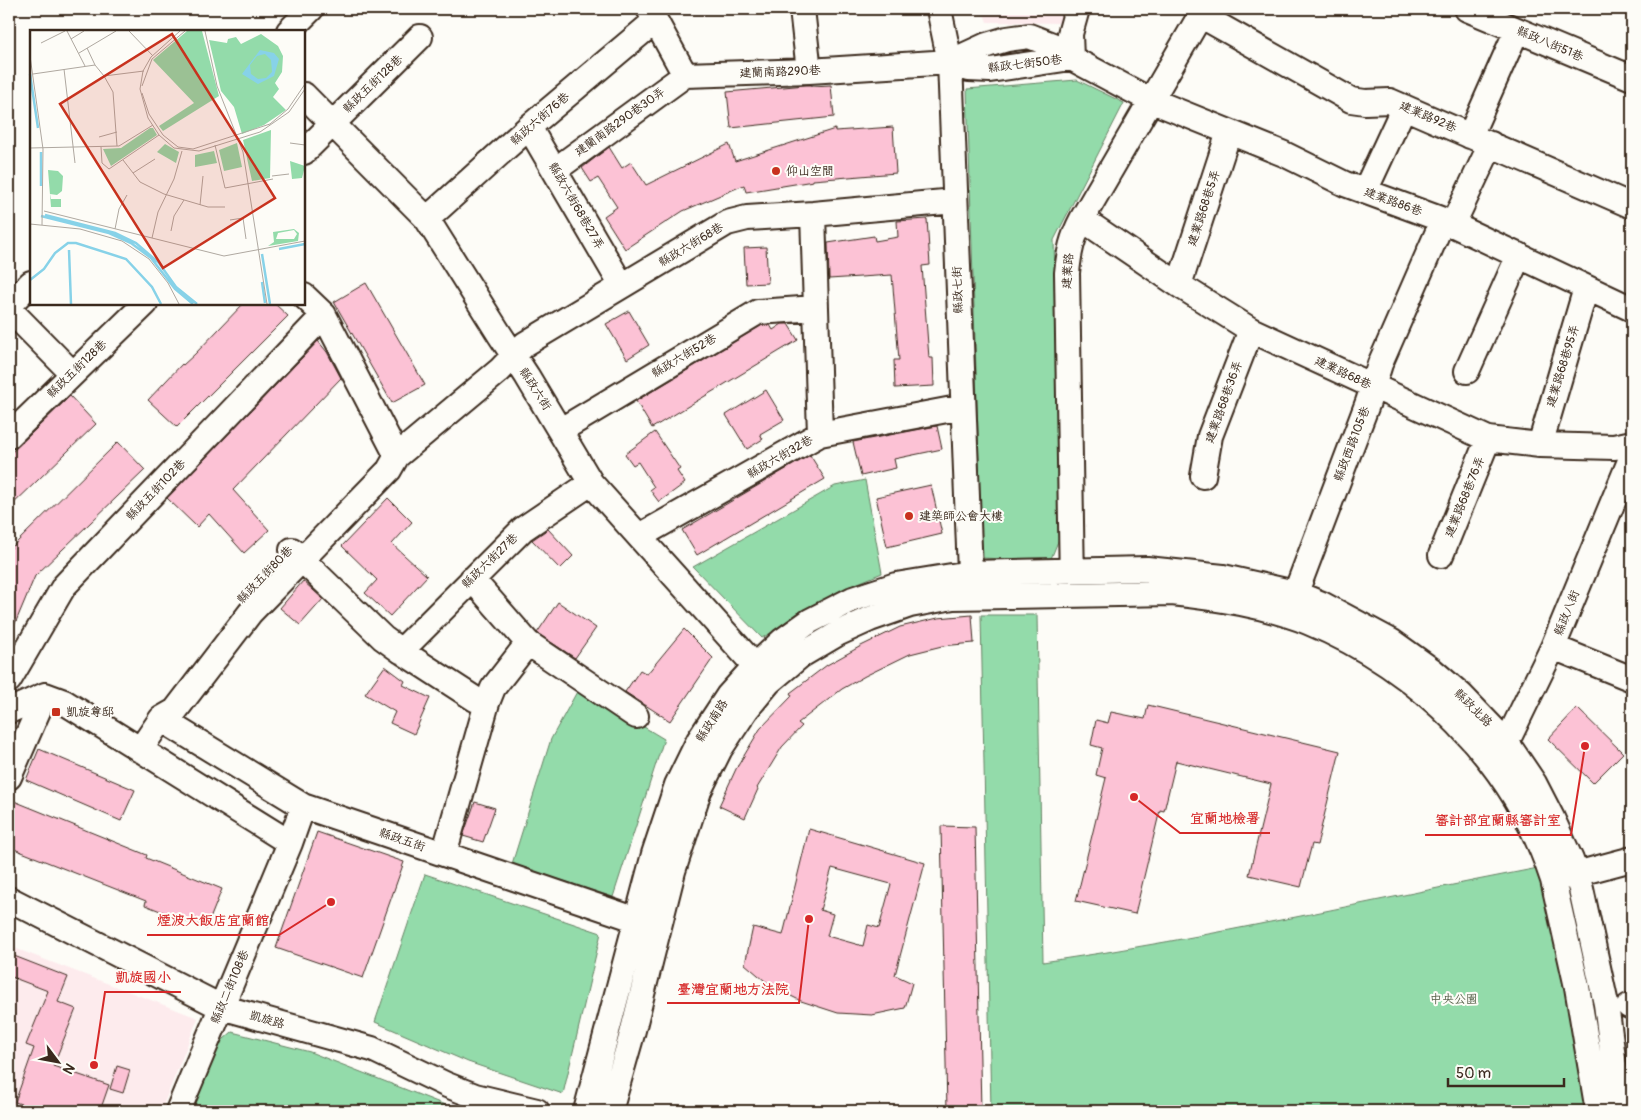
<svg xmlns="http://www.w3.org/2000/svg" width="1641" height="1120" viewBox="0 0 1641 1120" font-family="Pangolin,'LXGW WenKai TC',sans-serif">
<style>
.built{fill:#fdebed}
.green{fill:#93dbaa;stroke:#678264}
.building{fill:#fcc2d5;stroke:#3b2a1e;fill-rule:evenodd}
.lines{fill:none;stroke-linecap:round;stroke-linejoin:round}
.minor-casing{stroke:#3b2a1e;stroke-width:28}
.minor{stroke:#fdfcf7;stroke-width:24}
.poi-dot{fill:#c8321e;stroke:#fdfcf7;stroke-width:2}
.labels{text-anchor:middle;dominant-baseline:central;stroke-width:4;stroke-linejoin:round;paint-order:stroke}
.street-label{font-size:12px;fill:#3b2a1e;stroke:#fdfcf7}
.poi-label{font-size:12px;fill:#3b2a1e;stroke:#fdfcf7;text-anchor:start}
.park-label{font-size:12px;fill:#555f48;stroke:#fdfcf7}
.inset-river{fill:none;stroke:#87d2e8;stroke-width:2.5}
.inset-road{fill:none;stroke:#afa8a0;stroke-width:1}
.view{fill:#c8321e;fill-opacity:0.15;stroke:#c8321e;stroke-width:2.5}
.inset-edge{fill:none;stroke:#3b2a1e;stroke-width:2.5}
.leader{fill:none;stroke:#d62828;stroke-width:2}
.callout-dot{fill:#d62828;stroke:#fdfcf7;stroke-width:2}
.callout-label{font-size:14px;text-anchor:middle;font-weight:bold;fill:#d62828;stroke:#fdfcf7;stroke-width:4;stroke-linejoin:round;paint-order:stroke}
</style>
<rect width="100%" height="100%" fill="#fdfcf7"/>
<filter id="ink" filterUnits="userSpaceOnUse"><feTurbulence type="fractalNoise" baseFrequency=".02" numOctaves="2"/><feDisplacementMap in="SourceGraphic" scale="10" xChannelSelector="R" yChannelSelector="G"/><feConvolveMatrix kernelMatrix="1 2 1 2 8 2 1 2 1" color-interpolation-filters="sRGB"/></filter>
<g filter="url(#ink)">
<path class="built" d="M982,9h83l-2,14 -76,-1z
M9,946l189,72 -37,93h-152z"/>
<path class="green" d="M1077,80l47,23 -70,137 7,294 -11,27 -68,-3 -15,-469z
M865,480l17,93 -31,13 -89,52 -69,-71 142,-81z
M981,615h56l6,347c166,-24 330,-62 495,-94 27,78 38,161 49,243h-596z
M579,688l85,51 -51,158 -101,-33 39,-125z
M425,874l176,59 -38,161 -95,-32 -93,-40z
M232,1032l78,20 135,53 19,6h-277l30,-66z"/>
<path class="building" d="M806,85h6v1l19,-1 3,32 -103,11 -4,-36z
M893,127l3,46 -83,7v1l-67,11 -2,-7 -61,26 -58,38 -21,-33 13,-9 -19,-29 -7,4 -9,-14 27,-21 13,21 9,-6 15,23 83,-41 6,17 100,-32v2z
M927,219l3,46 -8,1 7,92h4l1,28 -39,2 -1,-28h5l-7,-85 -63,4 -1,-36 46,-7 1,5 23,-4 -1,-16z
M766,247l2,36 -22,1 -2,-36z
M366,283l59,102 -33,18 -58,-101z
M243,304h32l13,12 -111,111 -29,-27 34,-36 1,1 12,-11z
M629,311l20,34 -22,14 -21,-35z
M782,324h6l10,16 -146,88 -16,-27 126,-76h8l3,5z
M318,341l9,11 14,26 -108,112 36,40 -25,23 -35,-39 -12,13 -30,-29z
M766,390l18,30 -24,14 3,5 -16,10 -21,-34z
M70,396l26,28 -87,84v-53z
M937,426l5,23 -48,10 2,9 -35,8 -8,-34z
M655,432l25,37 -3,2 8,12 -26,19 -9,-12 4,-3 -16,-25 -5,3 -8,-11z
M118,442l27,28 -110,106 -26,62v-88z
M810,455l15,24 -128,76 -15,-25z
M931,485l11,49 -55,13 -11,-50z
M388,498l24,24 -20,22 35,32 -37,40 -25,-23 12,-13 -35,-34z
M548,529l25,27 -13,13 -28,-29z
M303,581l20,18 -23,26 -20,-17z
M558,602l38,26 -21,30 -38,-25z
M972,615l2,28 -32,3 -32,8 -45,22 -23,13 -44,34 4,3 -20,21 -25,41 1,1 -13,29 -26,-12 17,-37 24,-40 32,-33 -2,-3 37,-28 34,-19 39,-19 38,-9z
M684,629l29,29 -43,63 -45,-29 15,-22 7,4z
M385,666l20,15 -2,4 27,13 -16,36 -24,-11 5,-11 -30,-18z
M1148,705l192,46 -23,94 -5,-1 -11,43 -52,-12 22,-91 -95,-23 -12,50 -4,-1 -25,104 -59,-13 30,-123 -10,-3 6,-27 -11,-3 5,-25 12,3 3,-11 34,7z
M1577,708l46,45 -30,30 -45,-44z
M39,749l96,41 -14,31 -95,-41z
M14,801l133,54 -1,3 76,31 -16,40 -61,-24 1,-4 -137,-54v-34z
M475,802l20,6 -12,34 -20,-6z
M941,826l34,1 6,284h-34z
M809,829l116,34 -30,112 17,8 -7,25 -33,7 -34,-2 -37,-12 -30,-15 -26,-22 8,-37 30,8zM832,868l59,16 -12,44 -11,-3 -5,21 -36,-10 6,-22 -13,-4z
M317,832l87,30 -41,116 -87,-30z
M9,954l59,23 -10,25 18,7 -23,57 56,19 -9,26h-59l-26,-9 19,-54 -8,-3 22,-54 -39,-15z
M117,1066l13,4 -7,23 -13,-4z"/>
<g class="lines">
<defs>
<path id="minor" d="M649,9l36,66
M802,9l7,62
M939,9l11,53 20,511
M1467,9l165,69
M1200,15l151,85 14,2 25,-1 242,105
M289,31l22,-22
M1071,58l-1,-24 7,-25
M950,62l19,7 21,1 81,-12
M685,75l124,-4 141,-9 37,-17 20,-6 22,-3 26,10 16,12 79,42 134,54 61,30 98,36 189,89
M304,95l123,124 73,116 27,41 64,107 174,194
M529,127l93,159
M1470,136l47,-106
M304,152l116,-115
M555,170l130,-95
M1365,191l39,-84
M813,214l7,220
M427,219l102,-92 126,-106
M1082,219l97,66 72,45 237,109 52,6 74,2 18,-4
M1453,224l38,-80
M1179,285l50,-153
M304,296l20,19 73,141
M9,305l22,-22
M9,309l63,64
M1467,371l52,-116
M561,430l197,-118 58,-4
M9,436l136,-132
M1540,445l46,-157
M1203,476l7,-40 41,-106
M640,536l180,-102 143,-27
M292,550l91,88 18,13 74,48 12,4
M1441,555l47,-116
M1072,584l-5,-311c2,-21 5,-35 15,-54l122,-210
M1290,608l78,-206 12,-38 63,-144
M528,643l108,73
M1553,647l79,32
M401,651l122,-122 68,-46
M9,680l55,-94 260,-271
M9,711l36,-16 19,7 226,141
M161,719l142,87 349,119
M140,750l21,-31 14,-8 75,-98 139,-143 8,-14 103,-86 25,-26 202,-121 20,-5 66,-4 142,-13
M1501,754l52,-107 79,-191
M9,777l36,-82
M444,854l43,-151 6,-15 35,-45 -56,-64
M1561,878l71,-19
M9,899l212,108 151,42 75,36 28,11 62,15
M1629,1006l3,-1
M178,1111l112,-268 13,-37
M586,1111l68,-257 23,-69 22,-45 29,-44 28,-31 26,-24 28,-20 43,-22 43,-14 74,-12 177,-4 76,8 72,16 27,11 69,37 42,30 28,24 46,48 27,40 18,35 19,42 10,29 25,115 14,107
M610,1111l22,-77 41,-163 26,-80 21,-42 26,-39 23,-28 31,-26 39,-23 31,-14 40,-14 43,-8 219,-4c45,5 93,12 136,29 112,46 207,141 245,258l24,107 21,124"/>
</defs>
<use href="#minor" class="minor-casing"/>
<use href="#minor" class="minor"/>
</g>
</g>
<g class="poi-dot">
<circle cx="776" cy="171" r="5"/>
<circle cx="909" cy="516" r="5"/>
<rect x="51" y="707" width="10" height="10" rx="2.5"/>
</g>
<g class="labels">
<g class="street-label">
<text transform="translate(1550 44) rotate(23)">縣政八街51巷</text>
<text transform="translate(1025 64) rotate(-7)">縣政七街50巷</text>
<text transform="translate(780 72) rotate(-2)">建蘭南路290巷</text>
<text transform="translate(373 84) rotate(-44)">縣政五街128巷</text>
<text transform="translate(1428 117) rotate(23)">建業路92巷</text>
<text transform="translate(540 119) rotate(-41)">縣政六街76巷</text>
<text transform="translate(620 122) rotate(-36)">建蘭南路290巷30弄</text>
<text transform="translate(1393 202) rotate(20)">建業路86巷</text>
<text transform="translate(576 206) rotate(60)">縣政六街68巷27弄</text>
<text transform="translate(1204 208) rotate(-72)">建業路68巷5弄</text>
<text transform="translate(691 245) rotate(-31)">縣政六街68巷</text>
<text transform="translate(1068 271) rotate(-86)">建業路</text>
<text transform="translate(958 290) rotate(-92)">縣政七街</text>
<text transform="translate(684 356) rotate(-31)">縣政六街52巷</text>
<text transform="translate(1563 366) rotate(-73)">建業路68巷95弄</text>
<text transform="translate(77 369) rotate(-44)">縣政五街128巷</text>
<text transform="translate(1343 373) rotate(25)">建業路68巷</text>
<text transform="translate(535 389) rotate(57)">縣政六街</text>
<text transform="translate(1224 402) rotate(-70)">建業路68巷36弄</text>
<text transform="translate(1352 444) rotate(-69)">縣政西路105巷</text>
<text transform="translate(780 457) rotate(-30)">縣政六街32巷</text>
<text transform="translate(156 490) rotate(-46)">縣政五街102巷</text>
<text transform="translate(1465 497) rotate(-68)">建業路68巷76弄</text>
<text transform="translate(490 561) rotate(-44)">縣政六街27巷</text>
<text transform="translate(265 575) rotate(-46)">縣政五街80巷</text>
<text transform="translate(1567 613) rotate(-68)">縣政八街</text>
<text transform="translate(1473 708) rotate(45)">縣政北路</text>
<text transform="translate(712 721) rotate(-57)">縣政南路</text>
<text transform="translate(402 840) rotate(19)">縣政五街</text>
<text transform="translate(230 987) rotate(-67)">縣政二街108巷</text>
<text transform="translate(267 1020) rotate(16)">凱旋路</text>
</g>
<g class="poi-label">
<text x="786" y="171">仰山空間</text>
<text x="919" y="516">建築師公會大樓</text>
<text x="66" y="712">凱旋尊邸</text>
</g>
<g class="park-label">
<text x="1454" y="999">中央公園</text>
</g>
</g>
<g transform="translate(30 30)">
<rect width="275" height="275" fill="#fdfcf7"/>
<path d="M157,1h15l17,65 -56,35 -4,-5 35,-23 -41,-43zM231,4l17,12 5,10 -1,16 -7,11 4,6 -6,8 13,13 -22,15 -22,9 -8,-27 -13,-16 -12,-51 18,3 1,-4 8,-2 5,7zM120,98h3l4,7 -46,31 -8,-17 18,-1zM241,100l-1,48 -18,3 -9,-41zM207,113l5,24 -18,4 -5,-21zM135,114l14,8 -3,11 -19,-11zM184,121l3,12 -22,4v-12zM260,131l15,5 -3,12 -10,1zM18,140l10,1 5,5 -1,15 -5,4 -7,-1 1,5h10v8h-10zM264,199l5,4 -1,8 -30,5 6,-4 -1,-10zM264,200l3,4 -3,5h-18l2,-6z" fill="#93dbaa" fill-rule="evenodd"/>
<path d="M230,20l14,3 5,6 -5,17 -16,8 -16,-10zM235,24l6,6 1,12 -6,6 -8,1 -7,-5 -1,-9 7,-9z" fill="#87d2e8" fill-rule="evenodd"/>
<path class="inset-river" d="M0,44l8,54M11,122v34M15,185l70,18 21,10 23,20 17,24 21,17M11,186l68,17 22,10 20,15 24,31 18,15M249,219l26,-5M39,220l2,54M232,224l8,50M0,250l14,-11 11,-16 13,-10h8l50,16 26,28 9,17M232,252l3,21"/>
<path class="inset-road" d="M37,1l18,35M99,1l24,25M150,1l-29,26 -8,14 -3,18 8,29 11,17 15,13 25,3 61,-19 29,-20 16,-23M175,1l12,55 26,66 24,152M41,9l13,-8M11,13l24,-12M57,18l8,17M49,23l37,-22M0,26l13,93 -1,76M34,39l11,94M3,44l62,-9 9,11 40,-5M74,46l9,16 4,54M112,56l10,-27 33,-28M112,63l7,21 14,21 15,12 15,2 77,-25 18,-15 17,-25M69,107l18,-5M260,113l15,2M185,115l10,43 48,-9M71,117l1,16 7,6M0,118l89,-2 34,-21M93,130l17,22 24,12 44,13h17M79,139l50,-34M103,143l22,-14M242,146l17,-2M170,175l3,-29M14,181l180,45 81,-15M200,190l13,-2 3,21M0,194l50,5 42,12 27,18 19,24 11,21M85,199l4,-20 8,-14M141,201l3,-15 10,-16M122,208l6,-26 16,-33 8,-28"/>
<path class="view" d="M142,4l103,164 -112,70 -103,-164z"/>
<rect width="275" height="275" class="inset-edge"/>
</g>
<path class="leader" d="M1134 797L1180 833H1270M1585 746L1571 835H1425M331 902L279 935H147M94 1065L105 992H181M809 919L799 1003H667"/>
<g class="callout-dot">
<circle cx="1134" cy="797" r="5"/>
<circle cx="1585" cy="746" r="5"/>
<circle cx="331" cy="902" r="5"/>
<circle cx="94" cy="1065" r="5"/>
<circle cx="809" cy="919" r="5"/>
</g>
<g class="callout-label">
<text x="1225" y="823">宜蘭地檢署</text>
<text x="1498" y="825">審計部宜蘭縣審計室</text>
<text x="213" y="925">煙波大飯店宜蘭館</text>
<text x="143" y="982">凱旋國小</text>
<text x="733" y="994">臺灣宜蘭地方法院</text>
</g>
<rect width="1641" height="1120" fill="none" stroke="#fdfcf7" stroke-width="30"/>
<rect x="15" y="15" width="1611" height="1090" fill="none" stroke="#3b2a1e" stroke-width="2" filter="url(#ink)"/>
<g transform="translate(58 1062) rotate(122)" stroke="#fdfcf7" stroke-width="4" paint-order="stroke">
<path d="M0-4L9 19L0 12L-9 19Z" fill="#3b2a1e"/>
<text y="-8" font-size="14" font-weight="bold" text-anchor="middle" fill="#3b2a1e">N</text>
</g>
<path d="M1448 1078v8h116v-8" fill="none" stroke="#3b2a1e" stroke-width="2.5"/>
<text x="1456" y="1078" font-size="15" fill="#3b2a1e" stroke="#fdfcf7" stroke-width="4" paint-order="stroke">50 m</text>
</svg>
